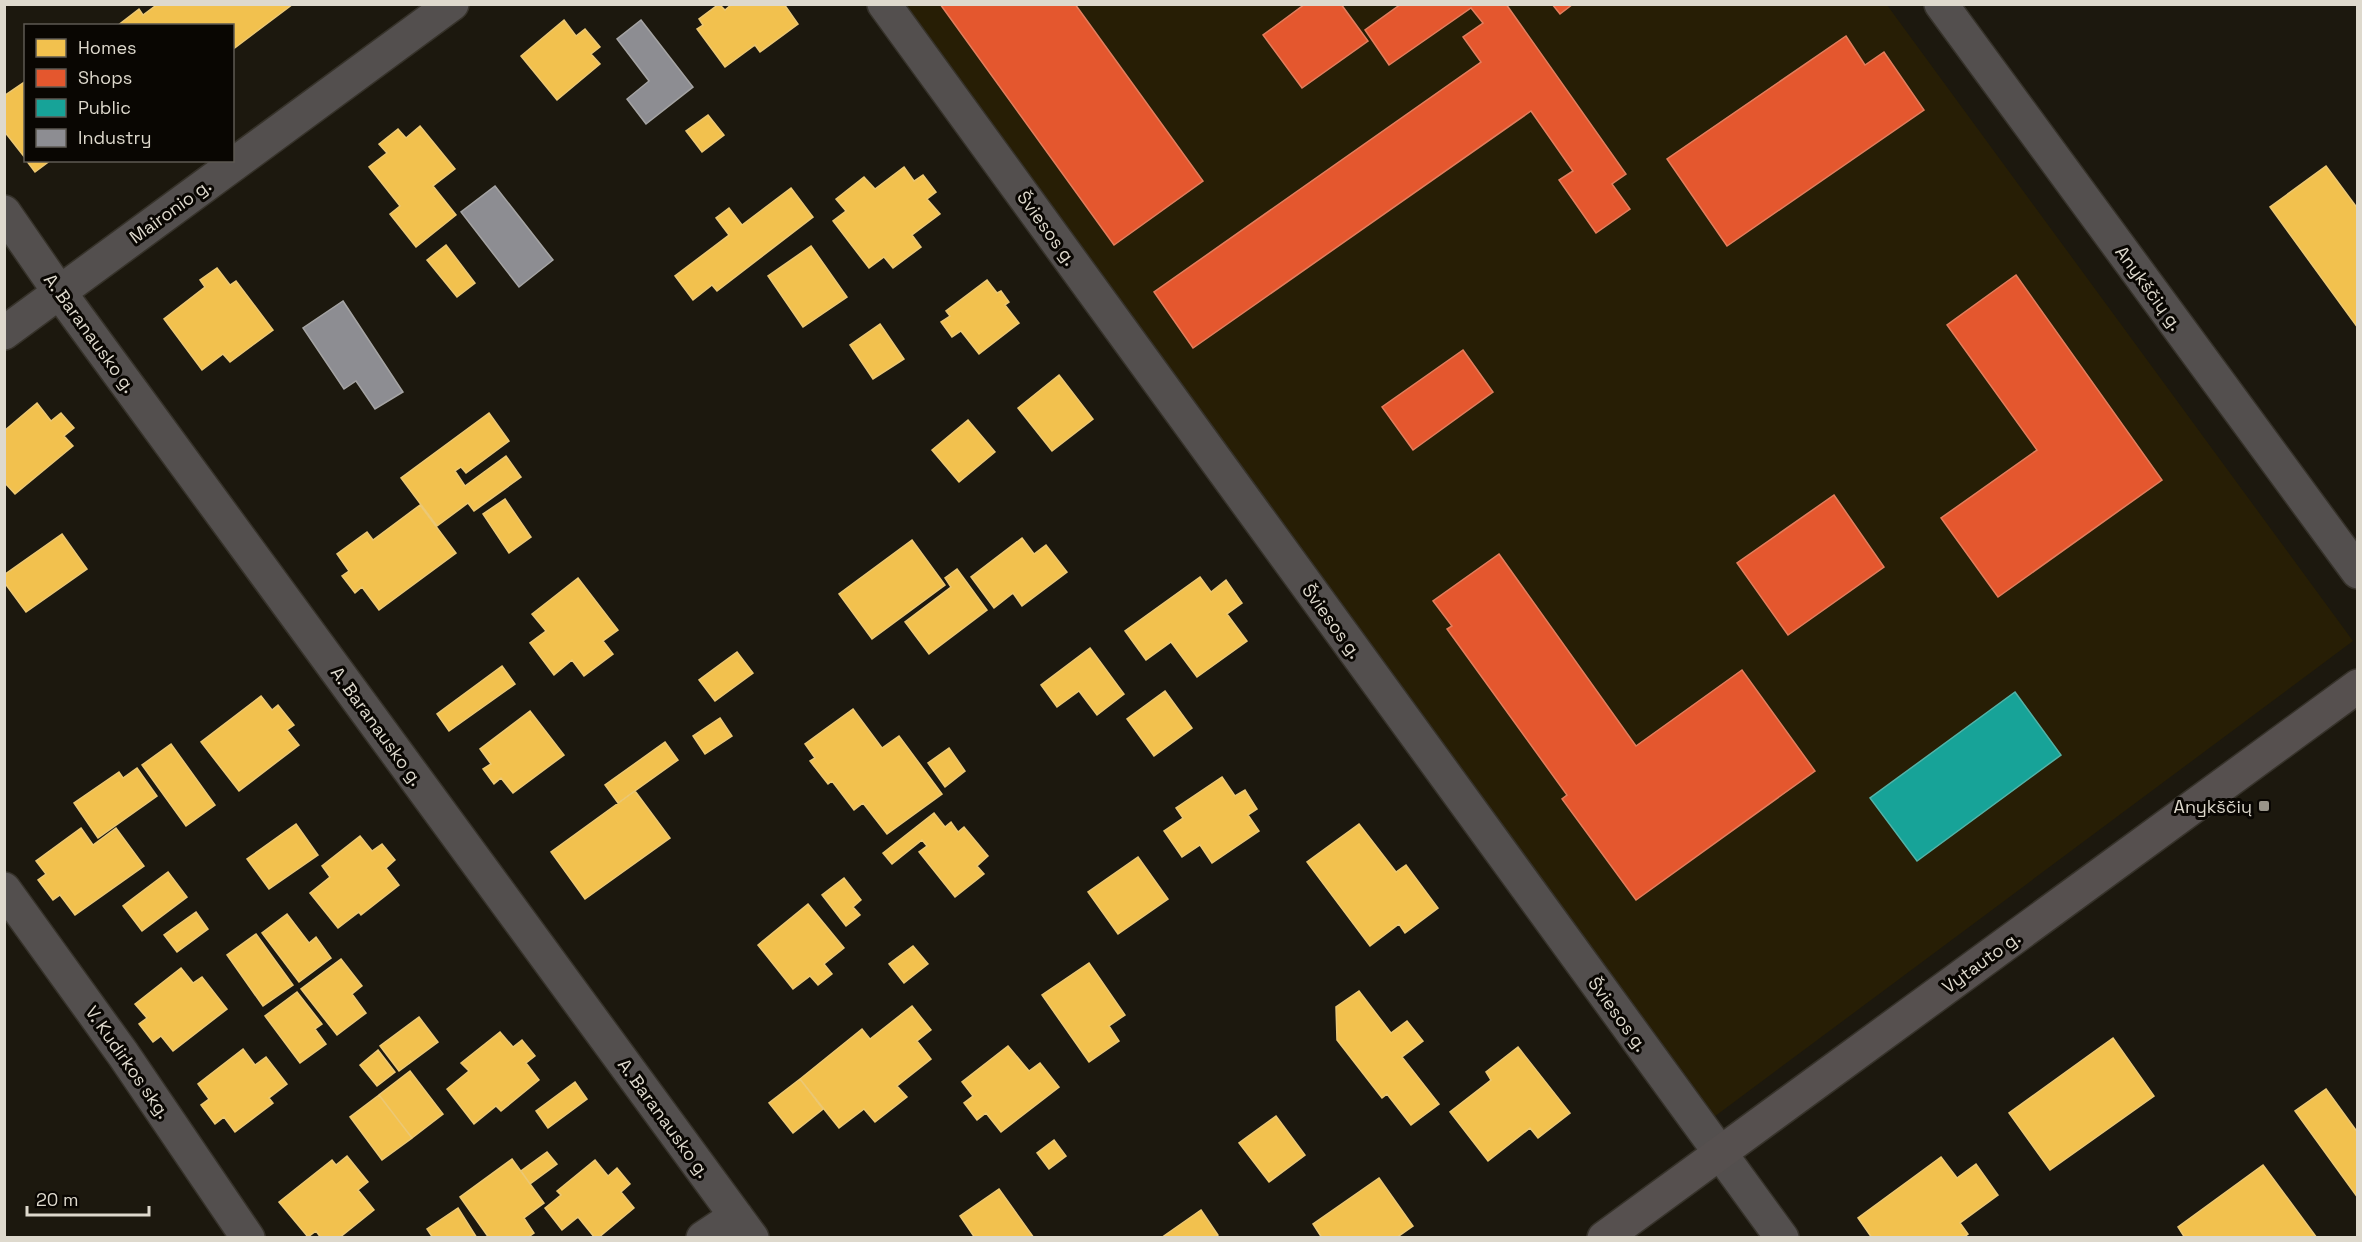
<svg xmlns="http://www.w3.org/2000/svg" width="2362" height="1242" viewBox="0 0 2362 1242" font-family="'Space Grotesk',sans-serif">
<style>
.built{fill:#271e05}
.homes{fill:#f2c14e;stroke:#ecc874;stroke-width:1.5}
.shops{fill:#e4572e;stroke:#e27e5e;stroke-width:1.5}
.public{fill:#17a398;stroke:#53b3a8;stroke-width:1.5}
.industry{fill:#8d8d92;stroke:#a5a4a4;stroke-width:1.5}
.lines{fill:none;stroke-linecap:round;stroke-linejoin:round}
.minor-casing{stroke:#36322a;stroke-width:36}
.primary-casing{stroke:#36322a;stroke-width:36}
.minor{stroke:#534f4e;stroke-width:33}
.primary{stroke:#56504f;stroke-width:33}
.poi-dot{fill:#9a958a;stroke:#090602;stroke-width:2}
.labels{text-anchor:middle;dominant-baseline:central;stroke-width:6;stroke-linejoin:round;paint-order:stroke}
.street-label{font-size:18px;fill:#ded9cd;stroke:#090602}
.poi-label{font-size:18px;fill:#ded9cd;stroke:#090602;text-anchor:end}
</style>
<rect width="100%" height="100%" fill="#1c180e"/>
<path class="built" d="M898,5h989l466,636 -639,476z"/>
<path class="homes" d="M153,4h140l-61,46v-24h-115l22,-17 4,6 12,-9z
M719,4l6,6 7,-6h52l14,20 -38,28 -5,-7 -30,22 -28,-38 6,-4 -4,-6z
M564,20l12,16 9,-7 15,18 -9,7 9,10 -43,36 -36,-44z
M26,81v78l-22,-28v-35z
M708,115l16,20 -22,17 -16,-21z
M420,126l35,43 -22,17 23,29 -40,32 -26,-33 10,-8 -31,-39 18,-14 -8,-9 19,-15 8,9z
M26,160h25l-16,12z
M2326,166l32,43v119l-88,-121z
M904,167l10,14 9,-6 13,17 -9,7 13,15 -28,21 9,12 -28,21 -9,-11 -15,11 -36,-47 13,-10 -10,-12 28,-22 11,12z
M791,188l22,29 -96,74 -5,-6 -19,15 -18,-24 54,-41 -13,-17 13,-10 13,17z
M446,245l29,38 -18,14 -30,-37z
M811,246l36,51 -44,30 -35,-51z
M217,268l13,17 6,-4 37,49 -43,32 -7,-8 -21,16 -38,-51 41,-32 -5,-7z
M987,280l10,13 4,-2 8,11 -4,3 14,18 -40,31 -18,-23 -9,6 -11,-15 9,-6 -4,-5z
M880,324l24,35 -31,20 -23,-34z
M1059,375l34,44 -41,32 -34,-43z
M37,403l14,18 10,-8 13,15 -10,8 9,10 -58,48 -11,-12v-51z
M489,413l20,28 -43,32 -5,-6 -6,4 10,15 41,-30 15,21 -47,34 -6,-8 -31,23 -36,-48z
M968,420l27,32 -36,30 -27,-32z
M505,499l26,38 -22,16 -26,-39z
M420,505l36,48 -77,57 -17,-23 -7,6 -13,-17 7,-5 -12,-17 30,-22 6,8z
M62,534l25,35 -61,43 -22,-30v-7z
M1022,538l12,16 12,-9 21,27 -45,34 -9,-13 -19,15 -23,-31z
M912,540l33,45 -73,54 -33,-45z
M957,569l30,41 -58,44 -24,-32 46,-35 -6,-9z
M1200,577l11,15 15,-12 16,23 -15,11 20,27 -50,36 -26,-35 -25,18 -21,-29z
M578,578l40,52 -15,11 10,13 -29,22 -12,-16 -18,15 -24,-32 16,-12 -14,-17z
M1090,648l34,46 -27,21 -18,-24 -22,16 -16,-22z
M737,652l16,21 -38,28 -16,-21z
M502,666l13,18 -66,47 -12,-17z
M1165,691l27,37 -38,28 -27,-37z
M261,696l11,14 6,-5 16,20 -7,5 12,15 -60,46 -38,-49z
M853,709l29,39 17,-12 43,58 -55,40 -24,-31 -9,7 -22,-29 -4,3 -18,-23 5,-3 -10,-14z
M530,711l34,44 -51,38 -12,-15 -7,6 -11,-15 8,-5 -11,-15z
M720,718l12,18 -27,18 -12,-18z
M665,742l13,18 -60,43 -13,-18z
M171,744l44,61 -29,21 -44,-61z
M949,748l16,23 -20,16 -17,-24z
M137,768l20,28 -59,42 -24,-35 45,-31 4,6z
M1222,777l13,19 10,-6 12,19 -9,6 11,16 -47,32 -12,-18 -18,12 -18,-26 19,-13 -7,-10z
M635,791l35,47 -85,61 -34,-47z
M934,813l11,14 6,-5 7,10 6,-5 24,29 -11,10 7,8 -29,23 -36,-45 8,-6 -5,-6 -30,24 -9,-11z
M296,824l22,31 -49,34 -22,-30z
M1359,824l37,48 10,-7 32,43 -33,25 -6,-9 -29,22 -63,-84z
M81,828l12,17 23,-17 28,38 -69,49 -15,-20 -7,5 -15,-20 8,-6 -10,-13z
M360,836l12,15 10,-7 13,16 -9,8 13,17 -38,30 -2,-3 -21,16 -28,-35 20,-16 -8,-11z
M1138,857l30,42 -50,35 -30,-42z
M168,872l19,25 -45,34 -19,-25z
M844,878l17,22 -8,7 7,8 -14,11 -24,-31z
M808,904l36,44 -20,16 8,10 -14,11 -8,-9 -17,13 -35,-44z
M196,912l12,17 -31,23 -13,-17z
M287,914l22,29 7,-6 15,21 -32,24 -37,-49z
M256,934l37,51 -30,21 -36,-51z
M913,946l15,18 -24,19 -15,-19z
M341,959l21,27 -10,8 14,19 -29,22 -36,-46z
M1089,963l36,52 -16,11 10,15 -30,21 -47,-67z
M181,968l12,15 9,-6 25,32 -54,42 -12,-15 -8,6 -14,-18 8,-6 -12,-14z
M1359,991l32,42 16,-12 16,20 -21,16 37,47 -28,21 -24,-31 -5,4 -45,-58 -1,-33z
M297,992l25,32 -7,5 11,15 -26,19 -35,-47z
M912,1006l19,24 -14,11 14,18 -34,27 10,11 -32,25 -11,-13 -25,19 -39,-49 62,-50 8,10z
M419,1017l19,25 -39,29 -19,-25z
M500,1032l13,15 9,-7 13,16 -9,7 13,17 -38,31 -5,-5 -22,18 -27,-35 22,-18 -8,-8z
M2113,1038l41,58 -104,74 -41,-57z
M1008,1046l21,25 11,-8 19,24 -58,45 -15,-19 -9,7 -13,-17 9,-7 -11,-14z
M1518,1047l52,66 -32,25 -8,-10 -42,33 -38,-49 41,-32 -5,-8z
M243,1049l12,16 11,-8 21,27 -18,14 4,5 -38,29 -11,-15 -9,7 -14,-19 8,-6 -11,-15z
M378,1050l17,22 -18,14 -17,-21z
M410,1071l33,43 -31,24 -33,-43z
M800,1079l23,30 -30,24 -24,-30z
M575,1082l12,17 -39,29 -12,-17z
M2326,1089l32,44v65l-63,-87z
M379,1095l33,43 -30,22 -32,-43z
M1276,1116l29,39 -36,27 -30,-39z
M1054,1140l12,16 -17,13 -12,-16z
M547,1152l10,12 -27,20 -9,-13z
M347,1156l21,26 -10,8 16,20 -35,28h-18l-5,-7 -8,6 -29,-35 53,-42 4,5z
M1941,1157l16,21 19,-14 22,31 -38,28 8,11 -5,4h-91l-14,-20z
M512,1159l32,44 -20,15 10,15 -7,5h-38l-29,-41z
M595,1160l13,16 9,-8 13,16 -9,8 13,16 -36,30h-3l-17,-21 -16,13 -17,-22 16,-13 -4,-4z
M2263,1165l54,73h-132l-7,-11z
M1379,1178l34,48 -17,12h-74l-9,-14z
M999,1189l35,49h-59l-15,-22z
M458,1208l19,30h-44l-6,-9z
M1201,1210l17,25 -4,3h-53z"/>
<path class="shops" d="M940,4h135l128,177 -89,64z
M1305,4h36l27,37 -66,47 -39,-53z
M1401,4h105l120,170 -14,10 18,25 -34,24 -37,-53 14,-9 -42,-60 -338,237 -39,-56 327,-230 -18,-25 20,-14 -12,-15 -82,57 -24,-35z
M1552,4h21l-13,10z
M1846,36l19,29 19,-13 40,58 -197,136 -60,-87z
M2016,275l146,205 -164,117 -57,-79 96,-68 -90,-125z
M1463,350l30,42 -80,58 -31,-43z
M1834,495l50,72 -96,68 -51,-72z
M1499,554l137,192 106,-76 73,101 -179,129 -74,-101 5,-4 -120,-166 5,-3 -19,-25z"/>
<path class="public" d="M2015,692l46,63 -144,106 -47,-63z"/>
<path class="industry" d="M641,20l52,67 -47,37 -19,-25 22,-18 -32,-42z
M495,186l58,74 -34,27 -58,-75z
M343,301l60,91 -28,17 -19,-28 -12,8 -41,-61z"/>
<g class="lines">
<defs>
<path id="minor" d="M884,4l898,1234
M1941,4l417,568
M4,212l56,81 692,945
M4,333l448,-329
M4,889l119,165 125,184
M703,1238l33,-22"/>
<path id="primary" d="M1604,1238l754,-552"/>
</defs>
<use href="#minor" class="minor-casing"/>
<use href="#primary" class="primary-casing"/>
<use href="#minor" class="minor"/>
<use href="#primary" class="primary"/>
</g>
<rect class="poi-dot" x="2258" y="800" width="12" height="12" rx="3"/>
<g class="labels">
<g class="street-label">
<text transform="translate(170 211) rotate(-36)">Maironio g.</text>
<text transform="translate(1047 228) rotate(54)">Šviesos g.</text>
<text transform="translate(2149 288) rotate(54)">Anykščių g.</text>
<text transform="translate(90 333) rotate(54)">A. Baranausko g.</text>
<text transform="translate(1332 621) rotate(54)">Šviesos g.</text>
<text transform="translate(377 726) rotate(54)">A. Baranausko g.</text>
<text transform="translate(1981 962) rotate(-36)">Vytauto g.</text>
<text transform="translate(1618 1014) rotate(54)">Šviesos g.</text>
<text transform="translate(128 1062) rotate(55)">V. Kudirkos skg.</text>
<text transform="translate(664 1118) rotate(54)">A. Baranausko g.</text>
</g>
<g class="poi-label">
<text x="2252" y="806">Anykščių</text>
</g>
</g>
<rect width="2362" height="1242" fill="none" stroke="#ded9cd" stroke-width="12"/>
<rect x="24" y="24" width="210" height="138" fill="#090602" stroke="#5e5a53" stroke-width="1.5"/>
<rect x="36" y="39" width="30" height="18" fill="#f2c14e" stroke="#5e5a53" stroke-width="1.5"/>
<text x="78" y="54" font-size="18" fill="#ded9cd">Homes</text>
<rect x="36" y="69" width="30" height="18" fill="#e4572e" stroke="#5e5a53" stroke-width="1.5"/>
<text x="78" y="84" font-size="18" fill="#ded9cd">Shops</text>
<rect x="36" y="99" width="30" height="18" fill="#17a398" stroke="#5e5a53" stroke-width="1.5"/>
<text x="78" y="114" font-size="18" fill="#ded9cd">Public</text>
<rect x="36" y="129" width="30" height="18" fill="#8d8d92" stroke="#5e5a53" stroke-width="1.5"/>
<text x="78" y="144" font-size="18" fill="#ded9cd">Industry</text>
<path d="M27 1206v9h122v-9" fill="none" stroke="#ded9cd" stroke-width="3"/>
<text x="36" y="1206" font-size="18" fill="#ded9cd" stroke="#090602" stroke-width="4.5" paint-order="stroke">20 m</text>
</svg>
